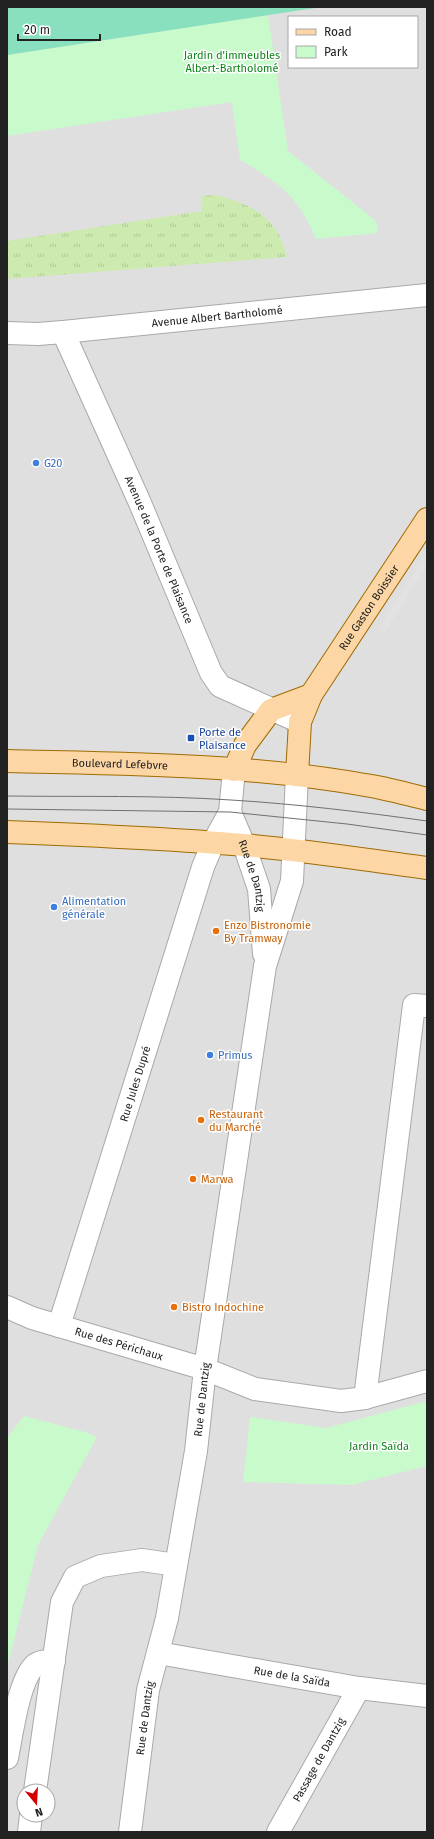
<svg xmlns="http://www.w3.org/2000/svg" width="434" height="1839" viewBox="0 0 434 1839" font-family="'Fira Sans',sans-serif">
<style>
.residential{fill:#e0dfdf;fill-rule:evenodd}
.grass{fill:url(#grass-tufts)}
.park{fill:#c8facc}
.pitch{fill:#88e0be}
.parking{fill:#e2e2e2}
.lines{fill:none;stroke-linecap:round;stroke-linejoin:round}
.minor-casing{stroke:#a9a9a9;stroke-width:24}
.major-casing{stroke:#a06b00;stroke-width:24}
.minor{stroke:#fff;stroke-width:22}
.major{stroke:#fcd6a4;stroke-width:22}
.tram{stroke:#707070;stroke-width:1}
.shop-dot{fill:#3f7fe0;stroke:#fff;stroke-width:1.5}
.transit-dot{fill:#1a4fb4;stroke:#fff;stroke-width:1.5}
.food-dot{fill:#e8710a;stroke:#fff;stroke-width:1.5}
.labels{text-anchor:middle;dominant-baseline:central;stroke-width:3;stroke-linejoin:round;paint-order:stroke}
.park-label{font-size:11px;fill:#0c8416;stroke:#fff}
.street-label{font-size:11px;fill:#222;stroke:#fff}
.shop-label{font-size:11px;fill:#366cbe;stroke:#fff;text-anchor:start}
.transit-label{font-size:11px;fill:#164399;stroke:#fff;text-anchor:start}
.food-label{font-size:11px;fill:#c56008;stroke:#fff;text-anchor:start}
</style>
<defs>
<pattern id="grass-tufts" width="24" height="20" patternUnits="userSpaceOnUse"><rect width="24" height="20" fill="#cdebb0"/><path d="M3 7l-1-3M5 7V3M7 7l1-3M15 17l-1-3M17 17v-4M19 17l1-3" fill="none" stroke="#b0c997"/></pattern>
</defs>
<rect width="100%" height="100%" fill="#f2efe9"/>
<path class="residential" d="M7,7h420v1825h-420zM289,17h128v50h-128zM24,1791h24v24h-24z"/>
<path class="grass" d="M216,195c37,10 61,21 71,62l-280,22v-38l195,-30 -1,-15z"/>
<path class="park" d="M268,15l20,136 88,70 2,12 -62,6c-17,-42 -37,-57 -76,-79l-8,-58 -225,34v-81z
M427,1401v65l-75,19 -109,-3 7,-65 76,11z
M24,1416l61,16 12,5 -59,108 -31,123v-230z"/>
<path class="pitch" d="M7,7h315l-315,48z"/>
<path class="parking" d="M427,551v14l-42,68 -7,-3z"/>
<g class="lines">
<defs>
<g id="minor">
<path id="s1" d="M63,332l77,171 71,170 9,13 80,36"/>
<path id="s2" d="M7,333l31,1 25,-2 364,-37"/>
<path id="s3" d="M230,812l14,33 15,44 5,65"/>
<path id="s4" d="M7,1307l25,11 173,51 50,20 86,12 24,-3 62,-17"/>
<path id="s5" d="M59,1326l144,-459 10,-24 17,-31 4,-42"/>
<path d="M365,1398l49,-393 13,1"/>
<path id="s6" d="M158,1653l201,35 68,8"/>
<path d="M7,1758c5,-24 11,-75 27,-92 5,-5 13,-5 20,-5"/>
<path d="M35,1791l27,-189 13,-25 26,-11 41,-6 34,5"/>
<path d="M29,1832l2,-17"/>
<path id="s7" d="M130,1832l18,-142 19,-72 29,-167 9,-82 60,-403 27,-85 5,-106"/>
<path id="s8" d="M278,1832l81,-144"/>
</g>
<g id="major">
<path id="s9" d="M7,761c119,3 240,3 358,24 21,3 41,9 62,14"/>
<path d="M234,770l11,-25 26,-35 40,-15"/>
<path id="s10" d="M297,775l3,-53 11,-27 116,-176"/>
<path d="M7,832c79,3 158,6 236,13 62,5 123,15 184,23"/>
</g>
</defs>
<use href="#minor" class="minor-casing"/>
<use href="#major" class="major-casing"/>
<use href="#minor" class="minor"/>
<use href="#major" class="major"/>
<path class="tram" d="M7,796c75,1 150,-1 224,4 66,4 131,12 196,21
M7,809l223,3 117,12 80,11"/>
</g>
<g class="shop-dot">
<circle cx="36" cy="463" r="4"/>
<circle cx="54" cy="907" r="4"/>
<circle cx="210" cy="1055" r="4"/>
</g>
<rect class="transit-dot" x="187" y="734" width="8" height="8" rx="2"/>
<g class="food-dot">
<circle cx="216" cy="931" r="4"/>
<circle cx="201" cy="1120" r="4"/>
<circle cx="193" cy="1179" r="4"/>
<circle cx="174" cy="1307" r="4"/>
</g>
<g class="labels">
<g class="park-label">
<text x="232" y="55">Jardin d'immeubles<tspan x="232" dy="13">Albert-Bartholomé</tspan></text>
<text x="379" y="1446">Jardin Saïda</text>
</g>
<g class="street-label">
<text stroke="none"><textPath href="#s2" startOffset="211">Avenue Albert Bartholomé</textPath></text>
<text stroke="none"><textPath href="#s1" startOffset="238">Avenue de la Porte de Plaisance</textPath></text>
<text stroke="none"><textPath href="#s10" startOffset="187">Rue Gaston Boissier</textPath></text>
<text stroke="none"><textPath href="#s9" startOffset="113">Boulevard Lefebvre</textPath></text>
<text stroke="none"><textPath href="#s3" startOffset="68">Rue de Dantzig</textPath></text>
<text stroke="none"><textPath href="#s5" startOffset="254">Rue Jules Dupré</textPath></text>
<text stroke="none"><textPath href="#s4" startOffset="118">Rue des Périchaux</textPath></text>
<text stroke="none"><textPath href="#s7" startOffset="439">Rue de Dantzig</textPath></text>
<text stroke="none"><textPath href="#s6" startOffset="136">Rue de la Saïda</textPath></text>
<text stroke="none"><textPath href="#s7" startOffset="115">Rue de Dantzig</textPath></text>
<text stroke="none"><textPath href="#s8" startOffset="83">Passage de Dantzig</textPath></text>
</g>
<g class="shop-label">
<text x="44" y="463">G20</text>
<text x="62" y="901">Alimentation<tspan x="62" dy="13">générale</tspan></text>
<text x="218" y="1055">Primus</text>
</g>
<g class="transit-label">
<text x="199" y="732">Porte de<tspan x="199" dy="13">Plaisance</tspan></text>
</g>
<g class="food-label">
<text x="224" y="925">Enzo Bistronomie<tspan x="224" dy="13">By Tramway</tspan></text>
<text x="209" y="1114">Restaurant<tspan x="209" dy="13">du Marché</tspan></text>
<text x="201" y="1179">Marwa</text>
<text x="182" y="1307">Bistro Indochine</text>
</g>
</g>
<rect width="434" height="1839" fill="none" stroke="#222222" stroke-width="16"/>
<rect x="288" y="16" width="130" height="52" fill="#ffffff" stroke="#a7a7a7"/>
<rect x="296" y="29" width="20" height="6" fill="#fcd6a4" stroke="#a7a7a7"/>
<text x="324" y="36" font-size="12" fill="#222222">Road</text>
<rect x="296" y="46" width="20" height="12" fill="#c8facc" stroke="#a7a7a7"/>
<text x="324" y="56" font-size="12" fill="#222222">Park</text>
<g transform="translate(36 1803) rotate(162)"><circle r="19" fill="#ffffff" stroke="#a7a7a7"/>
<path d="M0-3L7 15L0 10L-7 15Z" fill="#d40000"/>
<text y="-6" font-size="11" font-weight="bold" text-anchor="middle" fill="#222222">N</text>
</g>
<path d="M18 34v6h82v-6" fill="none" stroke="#222222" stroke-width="2"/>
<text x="24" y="34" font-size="12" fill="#222222" stroke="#ffffff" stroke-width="3" paint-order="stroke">20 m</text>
</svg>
